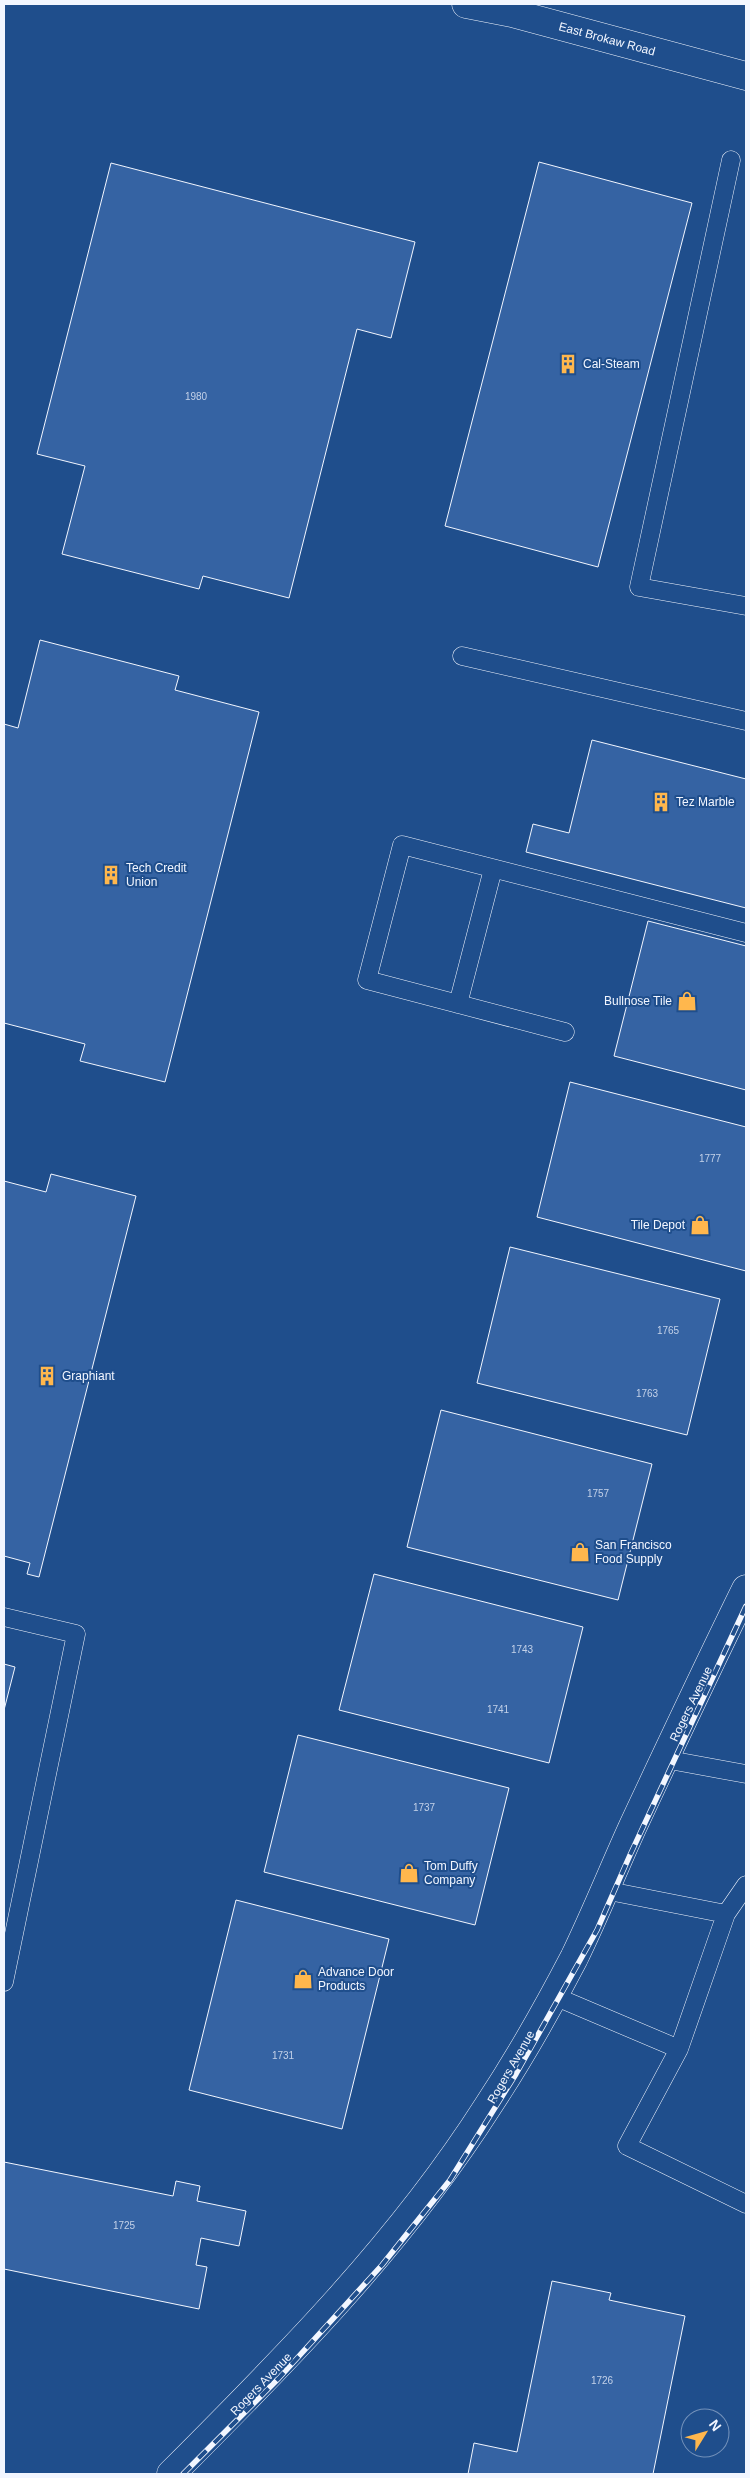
<svg xmlns="http://www.w3.org/2000/svg" width="750" height="2478" viewBox="0 0 750 2478" font-family="Arial,sans-serif">
<style>
.building{fill:#3563a3;stroke:#f2f6ff}
.lines{fill:none;stroke-linecap:round;stroke-linejoin:round}
.lane-casing{stroke:#f2f6ff;stroke-width:19}
.secondary-casing{stroke:#f2f6ff;stroke-width:29}
.lane{stroke:#1f4e8c;stroke-width:18}
.secondary{stroke:#1f4e8c;stroke-width:28}
.rail-casing{stroke:#f2f6ff;stroke-width:5.5}
.rail{stroke:#1f4e8c;stroke-width:4;stroke-dasharray:11;stroke-linecap:butt}
.labels{text-anchor:middle;dominant-baseline:central;stroke-width:4;stroke-linejoin:round;paint-order:stroke}
.number-label{font-size:10px;fill:#c3d1e8}
.street-label{font-size:12px;fill:#f2f6ff;stroke:#1f4e8c}
.poi-label{font-size:12px;fill:#f2f6ff;stroke:#1f4e8c;text-anchor:start}
</style>
<rect width="100%" height="100%" fill="#1f4e8c"/>
<path class="building" d="M539,162l153,41 -94,364 -153,-41z
M111,163l304,79 -24,96 -34,-9 -68,269 -86,-22 -4,13 -137,-35 23,-88 -48,-12z
M40,640l139,36 -4,14 84,22 -94,370 -85,-21 5,-17 -81,-21v-299l14,4z
M592,740l154,39v129l-220,-56 7,-28 36,9z
M648,921l98,25v144l-132,-34z
M570,1082l176,45v144l-209,-54z
M51,1174l85,22 -97,381 -12,-3 3,-11 -26,-7v-375l42,11z
M510,1247l210,52 -33,136 -210,-52z
M441,1410l211,54 -34,136 -211,-53z
M374,1574l209,53 -34,136 -210,-53z
M4,1664l11,3 -11,43z
M298,1735l211,53 -34,137 -211,-53z
M236,1900l153,39 -47,190 -153,-39z
M4,2162l169,34 3,-15 24,5 -3,15 49,10 -7,35 -38,-8 -5,27 11,2 -8,42 -195,-40z
M552,2281l59,12 -2,7 76,16 -32,158h-185l6,-31 43,9z"/>
<g class="lines">
<defs>
<path id="lane" d="M731,160l-92,427 107,19
M462,656l284,65
M458,1004l35,-135
M565,1032l-198,-52 35,-135 344,88
M4,1617l72,17 -72,348
M664,1759l82,15
M746,1885l-20,29 -47,135 -52,97 119,58
M606,1888l8,4 112,22
M554,1996l125,53"/>
<path id="secondary" d="M466,4l46,9 234,63
M171,2474c115,-115 229,-230 317,-368 31,-47 60,-98 86,-148 21,-43 39,-88 59,-132 37,-79 74,-158 113,-237"/>
</defs>
<use href="#lane" class="lane-casing"/>
<use href="#secondary" class="secondary-casing"/>
<use href="#lane" class="lane"/>
<use href="#secondary" class="secondary"/>
<defs>
<path id="rail" d="M183,2474l96,-96 103,-113 68,-85 66,-106 81,-144 33,-75 116,-249"/>
</defs>
<use href="#rail" class="rail-casing"/>
<use href="#rail" class="rail"/>
</g>
<defs>
<symbol id="building-bare" viewBox="-9 -9 18 18"><path d="M-4-6H4V6H1V3H-1V6H-4ZM-2.5-4.3h1.7v1.8h-1.7ZM.8-4.3h1.7v1.8H.8ZM-2.5-1h1.7V.8h-1.7ZM.8-1h1.7V.8H.8Z" fill="#ffb74d" stroke="#1f4e8c" stroke-width="2.5" paint-order="stroke"/></symbol>
<symbol id="shop-bare" viewBox="-9 -9 18 18"><path d="M-5-2.5h2.3a2.7 3.5 0 0 1 5.4 0H5L5.5 6h-11ZM-1.5-2.5h3a1.5 2.3 0 0 0-3 0Z" fill="#ffb74d" stroke="#1f4e8c" stroke-width="2.5" paint-order="stroke"/></symbol>
</defs>
<g fill-rule="evenodd">
<use href="#building-bare" x="554" y="350" width="28" height="28"/>
<use href="#building-bare" x="647" y="788" width="28" height="28"/>
<use href="#building-bare" x="97" y="861" width="28" height="28"/>
<use href="#shop-bare" x="673" y="987" width="28" height="28"/>
<use href="#shop-bare" x="686" y="1211" width="28" height="28"/>
<use href="#building-bare" x="33" y="1362" width="28" height="28"/>
<use href="#shop-bare" x="566" y="1538" width="28" height="28"/>
<use href="#shop-bare" x="395" y="1859" width="28" height="28"/>
<use href="#shop-bare" x="289" y="1965" width="28" height="28"/>
</g>
<g class="labels">
<g class="number-label">
<text x="196" y="396">1980</text>
<text x="710" y="1158">1777</text>
<text x="668" y="1330">1765</text>
<text x="647" y="1393">1763</text>
<text x="598" y="1493">1757</text>
<text x="522" y="1649">1743</text>
<text x="498" y="1709">1741</text>
<text x="424" y="1807">1737</text>
<text x="283" y="2055">1731</text>
<text x="124" y="2225">1725</text>
<text x="602" y="2380">1726</text>
</g>
<g class="street-label">
<text transform="translate(607 39) rotate(15)">East Brokaw Road</text>
<text transform="translate(691 1704) rotate(-64)">Rogers Avenue</text>
<text transform="translate(511 2067) rotate(-60)">Rogers Avenue</text>
<text transform="translate(261 2384) rotate(-46)">Rogers Avenue</text>
</g>
<g class="poi-label">
<text x="583" y="364">Cal-Steam</text>
<text x="676" y="802">Tez Marble</text>
<text x="126" y="868">Tech Credit<tspan x="126" dy="14">Union</tspan></text>
<text x="672" y="1001" text-anchor="end">Bullnose Tile</text>
<text x="685" y="1225" text-anchor="end">Tile Depot</text>
<text x="62" y="1376">Graphiant</text>
<text x="595" y="1545">San Francisco<tspan x="595" dy="14">Food Supply</tspan></text>
<text x="424" y="1866">Tom Duffy<tspan x="424" dy="14">Company</tspan></text>
<text x="318" y="1972">Advance Door<tspan x="318" dy="14">Products</tspan></text>
</g>
</g>
<rect width="750" height="2478" fill="none" stroke="#f2f6ff" stroke-width="10"/>
<g transform="translate(705 2433) rotate(53)"><circle r="24" fill="#1f4e8c" stroke="#7391ba"/>
<path d="M0-4L9 19L0 12L-9 19Z" fill="#ffb74d"/>
<text y="-8" font-size="14" font-weight="bold" text-anchor="middle" fill="#f2f6ff">N</text>
</g>
</svg>
